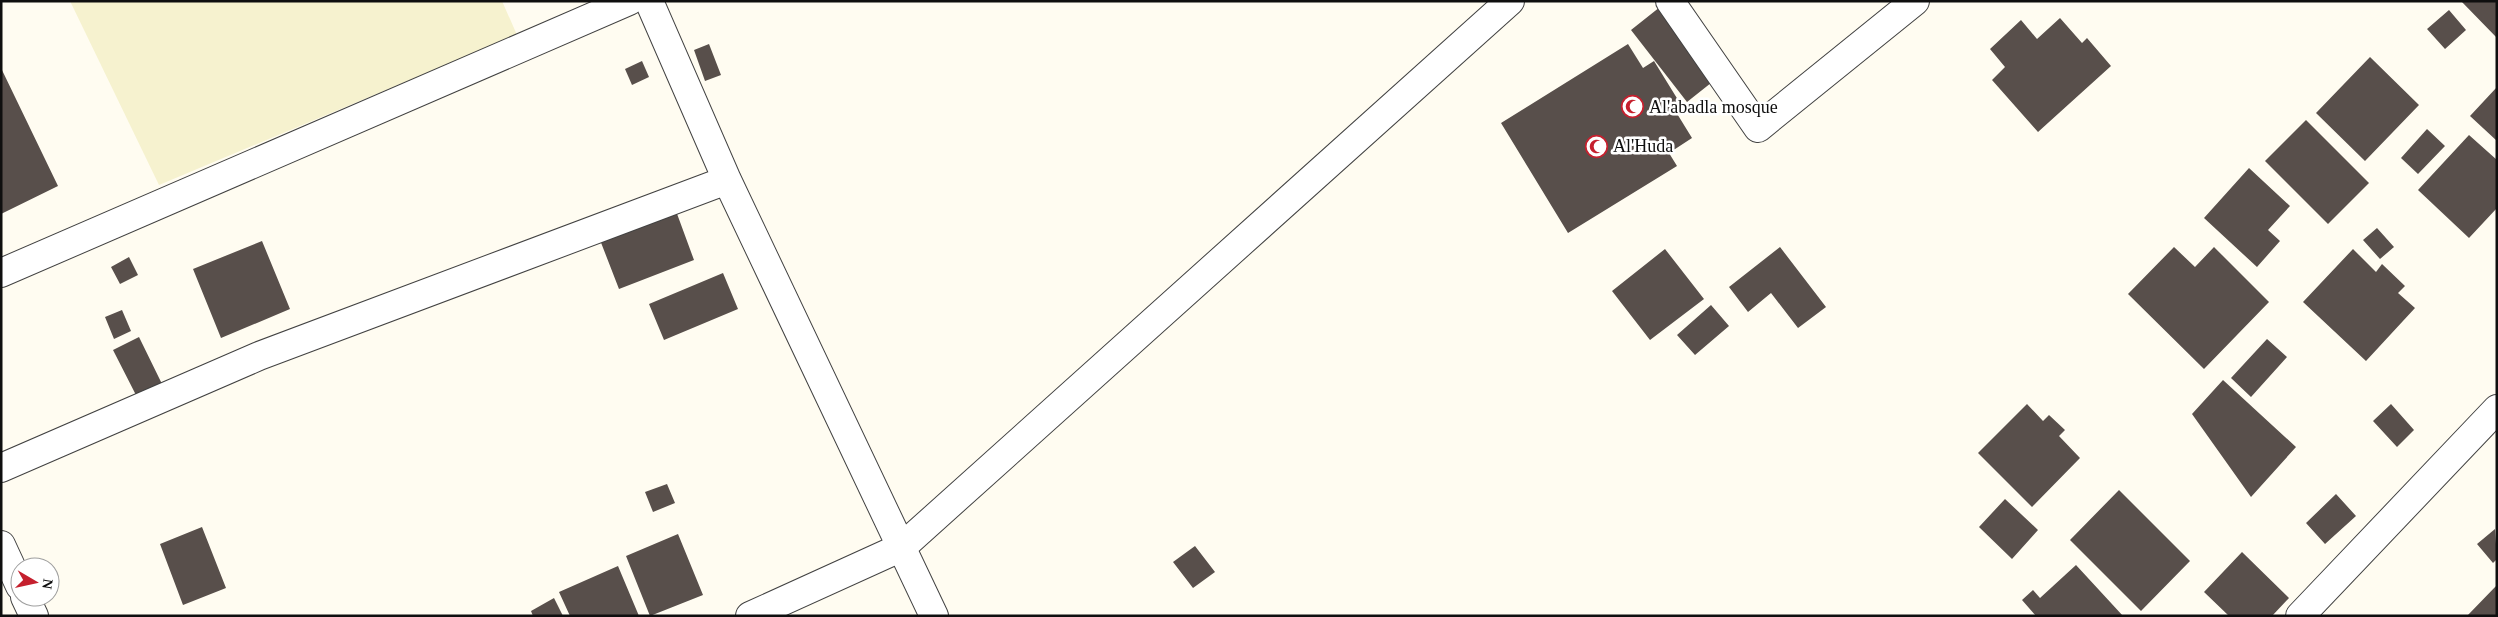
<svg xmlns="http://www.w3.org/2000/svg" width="2498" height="617" viewBox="0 0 2498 617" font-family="'Times New Roman',serif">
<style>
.farmland{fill:#f6f2cf}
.building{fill:#584f4b}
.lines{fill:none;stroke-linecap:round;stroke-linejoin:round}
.minor-casing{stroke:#424242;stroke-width:30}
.minor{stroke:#fff;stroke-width:28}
.labels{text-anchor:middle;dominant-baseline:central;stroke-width:5;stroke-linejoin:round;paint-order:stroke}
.poi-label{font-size:18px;fill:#0f0f0f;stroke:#fff;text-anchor:start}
</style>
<rect width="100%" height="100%" fill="#fffcf1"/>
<path class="farmland" d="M70,1h432l15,34 -358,150z"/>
<path class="building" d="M2461,1h36v37z
M1660,7l56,72 -29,23 -56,-72z
M2449,10l17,20 -21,19 -18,-20z
M2060,18l22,25 5,-5 24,28 -73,66 -46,-52 13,-13 -15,-18 31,-29 16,19z
M709,44l12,31 -16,6 -11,-31z
M1628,44l15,24 11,-7 29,47 -7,4 16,26 -23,15 8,13 -109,67 -67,-110z
M2370,57l49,48 -54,56 -49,-48z
M642,61l7,16 -17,8 -7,-16z
M1,68l57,118 -57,28z
M2497,87v54l-27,-25z
M2306,120l63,63 -41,41 -63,-63z
M2427,129l18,17 -27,28 -17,-16z
M2469,135l28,25v48l-28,30 -51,-48z
M2249,168l41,38 -22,24 12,11 -23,26 -53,-49z
M676,211l18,49 -75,29 -19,-49z
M2377,228l17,19 -14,12 -17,-19z
M262,241l28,68 -69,29 -28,-69z
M1780,247l46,60 -28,21 -27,-35 -23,19 -19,-25z
M2174,247l21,20 19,-20 55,55 -65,67 -76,-75z
M1665,249l39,50 -54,41 -38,-49z
M2353,249l23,23 6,-8 23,22 -7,7 17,15 -49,53 -63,-59z
M129,257l9,18 -18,9 -9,-17z
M723,273l15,36 -74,31 -15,-36z
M1711,305l18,21 -34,29 -18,-20z
M122,310l9,21 -17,8 -9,-22z
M139,337l24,49 -25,13 -25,-49z
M2267,339l20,18 -36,40 -20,-19z
M2223,380l73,67 -45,50 -59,-83z
M2027,404l16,17 6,-6 16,15 -6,6 21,22 -48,49 -54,-54z
M2391,404l23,26 -17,17 -24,-26z
M667,484l8,19 -22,9 -8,-20z
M2119,490l71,71 -49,50 -71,-71z
M2336,494l20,22 -31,28 -19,-21z
M2005,499l33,31 -26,29 -33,-32z
M202,527l24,61 -43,17 -23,-61z
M2495,529l2,30 -4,4 -16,-19z
M678,534l25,61 -53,21 -24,-60z
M1195,546l20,26 -22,16 -20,-26z
M2242,552l47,46 -17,18h-43l-25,-24z
M2076,565l47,51h-87l-14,-16 11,-10 7,8z
M618,566l21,50h-69l-11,-24z
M2497,585v31h-30z
M554,598l9,18h-30l-2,-5z"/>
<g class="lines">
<defs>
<path id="minor" d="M649,1l78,179 207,436
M1670,1l88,127 157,-127
M1,273l628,-272
M1,468l258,-112 468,-176
M1,545l19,41
M25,597l9,19
M750,616l152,-69 608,-546
M2300,616l197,-207"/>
</defs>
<use href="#minor" class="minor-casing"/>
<use href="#minor" class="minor"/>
</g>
<defs>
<symbol id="mosque-ring" viewBox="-11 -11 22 22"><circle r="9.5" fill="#fff" stroke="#c5202e" stroke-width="1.5"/><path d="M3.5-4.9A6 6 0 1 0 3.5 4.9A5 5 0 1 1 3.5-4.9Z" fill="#c5202e"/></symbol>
</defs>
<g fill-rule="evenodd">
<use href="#mosque-ring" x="1620" y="94" width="25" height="25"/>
<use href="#mosque-ring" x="1584" y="134" width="25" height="25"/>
</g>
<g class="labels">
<g class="poi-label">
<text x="1649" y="107">Al'abadla mosque</text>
<text x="1613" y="146">Al'Huda</text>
</g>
</g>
<rect width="2498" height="617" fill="none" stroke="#0f0f0f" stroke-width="5"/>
<g transform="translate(35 582) rotate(99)"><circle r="24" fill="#ffffff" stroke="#9f9f9f"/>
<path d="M0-4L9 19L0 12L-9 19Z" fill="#c5202e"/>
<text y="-8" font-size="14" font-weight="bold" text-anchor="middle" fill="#0f0f0f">N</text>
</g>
</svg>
